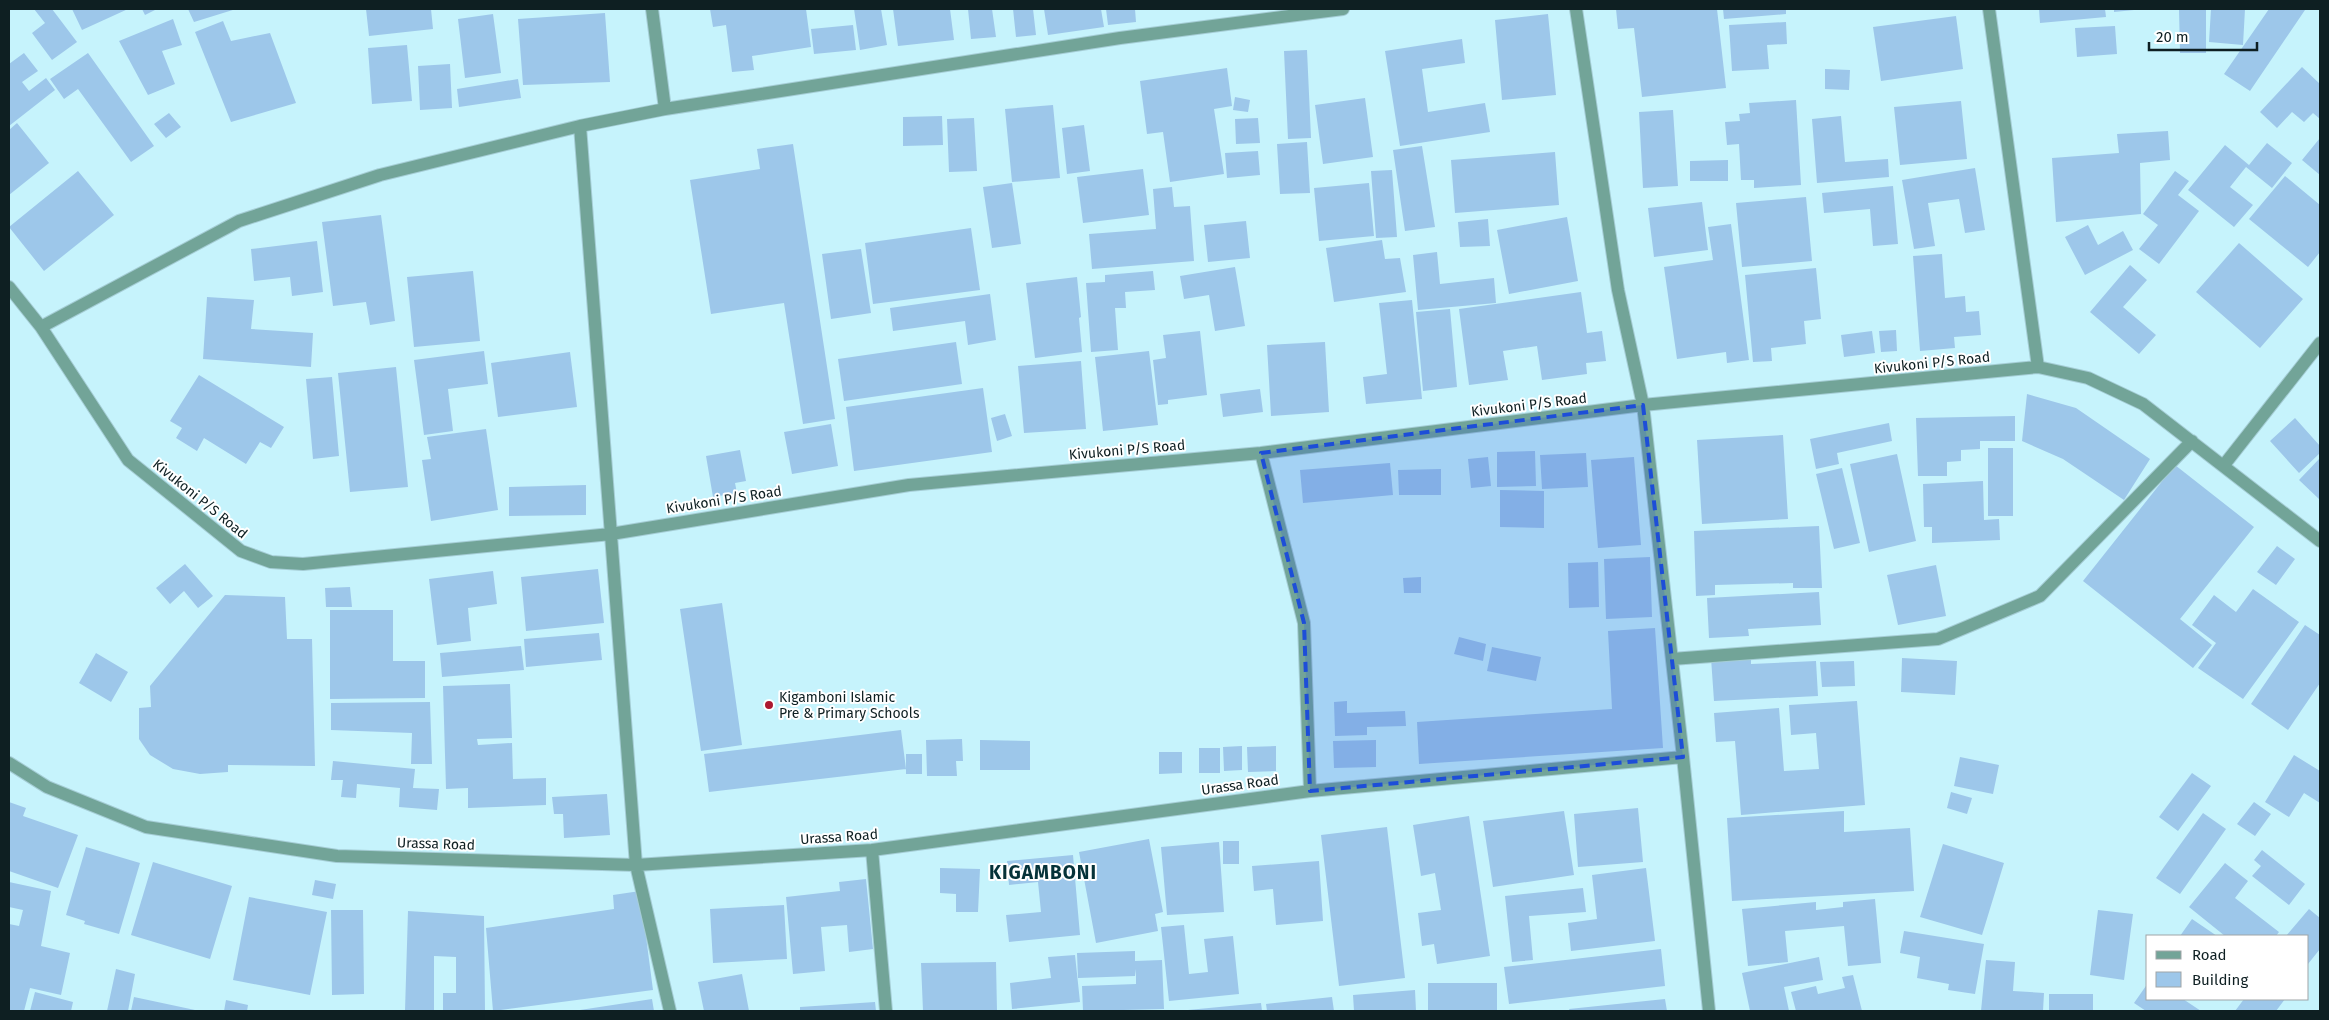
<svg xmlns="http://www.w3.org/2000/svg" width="2329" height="1020" viewBox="0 0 2329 1020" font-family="'Fira Sans',sans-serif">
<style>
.building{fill:#9dc7ea}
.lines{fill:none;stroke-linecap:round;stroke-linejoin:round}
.street-casing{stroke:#a5cdd5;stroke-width:14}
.street{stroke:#72a498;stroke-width:12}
.marked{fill:#1d4ed8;fill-opacity:0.2;stroke:#1d4ed8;stroke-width:4;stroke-dasharray:10 6;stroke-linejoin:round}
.poi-dot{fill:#ac1830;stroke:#fff;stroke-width:2}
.labels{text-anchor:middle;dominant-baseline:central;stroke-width:4;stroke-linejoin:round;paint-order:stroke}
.street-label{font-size:14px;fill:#0e1f22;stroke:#fff}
.poi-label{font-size:14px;fill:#0e1f22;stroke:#fff;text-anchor:start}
.district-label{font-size:19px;font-weight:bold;letter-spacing:1px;fill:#053239;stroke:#fff}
</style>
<rect width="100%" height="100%" fill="#c6f3fc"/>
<path class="building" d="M34,9h18l25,33 -25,18 -20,-27 13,-10z
M72,9h56l-46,21z
M142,9h15l-12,6z
M188,9h48l-42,13z
M366,9h65l2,20 -64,7z
M710,9h96l5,38 -59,9 2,14 -22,2 -6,-47 -13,2z
M854,9h27l6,36 -27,5z
M893,9h57l4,31 -56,6z
M968,9h24l4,28 -25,2z
M1013,9h20l3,26 -20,2z
M1044,9h57l3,18 -56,8z
M1106,9h29l1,13 -28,3z
M1616,9h101l9,79 -84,9 -8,-69 -16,1z
M1723,9h63v5l-62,5z
M2039,9h66l1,8 -66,6z
M2114,9h20v1l-20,2z
M2179,9h27v44h-26z
M2211,9h34l-2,36 -34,-3z
M2269,9l36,1 -55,81 -26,-17z
M605,13l5,69 -87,3 -5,-66z
M493,14l8,59 -36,5 -7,-59z
M1548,14l8,81 -54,5 -7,-80z
M1956,16l7,53 -82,12 -8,-54z
M173,19l9,26 -20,6 13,33 -27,11 -29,-54z
M223,21l8,20 39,-8 26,70 -65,19 -36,-90z
M1786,22l1,22 -20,1 2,24 -37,2 -3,-46z
M853,25l3,25 -42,4 -3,-25z
M2115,26l2,28 -40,3 -2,-29z
M1462,39l3,24 -43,6 6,43 57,-9 5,29 -90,14 -15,-95z
M407,45l5,56 -40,3 -4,-56z
M1307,50l4,88 -23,1 -4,-88z
M24,53l14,18 -16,11 7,9 17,-13 9,12 -46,36v-62z
M88,53l66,93 -23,16 -53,-73 -14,10 -14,-20z
M450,64l2,44 -32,2 -2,-44z
M2302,67l18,17v35l-7,-6 -9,9 -12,-10 -15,16 -17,-16z
M1227,68l5,38 -18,3 10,65 -54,8 -7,-50 -16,2 -7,-53z
M1825,69l25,1 -1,20 -24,-1z
M518,79l3,19 -62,9 -2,-18z
M1235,97l15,3 -2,12 -15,-2z
M1365,98l8,59 -50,7 -8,-59z
M1796,100l5,85 -47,3v-8h-13l-2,-36 -12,1 -2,-23 15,-1 -1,-7 11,-1 -1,-10z
M1961,101l6,58 -67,6 -6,-58z
M1053,105l7,73 -48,4 -7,-73z
M1673,110l5,76 -35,2 -4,-76z
M169,113l12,14 -15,11 -12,-14z
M942,116l1,29 -40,1v-29z
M1841,116l4,46 43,-3 1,18 -72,6 -5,-64z
M974,118l3,53 -28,1 -2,-53z
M1258,118l2,25 -24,1 -1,-25z
M17,123l32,40 -40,32v-65z
M1084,125l6,46 -23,3 -5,-46z
M2168,131l2,29 -30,3 1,51 -85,8 -4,-64 67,-5 -2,-19z
M2320,138v37l-18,-15z
M1307,142l3,51 -30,1 -3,-50z
M2267,143l25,20 -20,25 -26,-21 -16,20 23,18 -19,22 -46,-37 37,-45 24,20z
M793,144l42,275 -32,5 -19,-121 -73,11 -21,-134 70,-11 -3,-20z
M1422,146l13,81 -30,4 -12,-81z
M1258,151l2,24 -33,3 -2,-25z
M1555,152l4,53 -104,8 -4,-53z
M1728,160v21h-38v-20z
M1975,168l10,62 -20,3 -6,-34 -31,4 7,43 -21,3 -12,-69z
M1143,169l6,46 -66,8 -6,-46z
M1392,170l5,67 -21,1 -5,-67z
M78,171l36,44 -70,56 -35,-44z
M2175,171l14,10 -11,14 21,16 -40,53 -20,-15 19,-24 -15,-11z
M2285,176l35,29v47l-12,15 -59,-48z
M1012,183l9,61 -29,4 -9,-61z
M1369,183l5,53 -55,5 -5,-53z
M1893,186l5,58 -25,2 -3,-37 -46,4 -2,-20z
M1172,187l2,20 16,-1 4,55 -102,8 -3,-35 67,-5 -3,-40z
M1806,197l6,64 -70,6 -6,-64z
M1702,202l6,48 -54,7 -6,-49z
M381,215l14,106 -25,4 -4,-23 -33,4 -11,-84z
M1567,217l11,64 -69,13 -12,-64z
M1488,219l2,27 -30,1 -2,-25z
M1246,221l4,37 -42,4 -4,-37z
M1731,224l18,136 -22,3 -1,-11 -49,7 -13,-92 49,-7 -5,-33z
M2088,225l10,20 25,-14 10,19 -48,25 -20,-38z
M971,228l9,62 -107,14 -8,-61z
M1382,240l3,19 15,-1 6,34 -72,10 -8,-54z
M317,241l6,51 -31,4 -2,-19 -36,4 -3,-32z
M2239,243l64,56 -43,49 -64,-56z
M861,249l10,64 -40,6 -9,-65z
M1437,252l3,32 54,-6 2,25 -78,7 -5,-55z
M1942,254l3,44 20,-2 1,16 13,-1 2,24 -27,2 1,11 -35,3 -7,-95z
M2130,265l17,15 -24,27 33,28 -17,19 -49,-42z
M1235,267l10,59 -30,5 -6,-36 -25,4 -4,-23z
M1816,268l5,51 -17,2 2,23 -35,4 1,13 -19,1 -8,-87z
M473,271l7,70 -66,6 -7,-70z
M1153,271l2,19 -30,2 1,16h-11l3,42 -27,2 -5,-69 19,-1v-7z
M1077,277l4,40 -2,1 3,34 -47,6 -9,-75z
M1581,292l6,41 15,-2 4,30 -20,2 1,11 -45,6 -5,-34 -34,5 5,29 -39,5 -10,-76z
M990,294l6,46 -28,5 -3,-24 -72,10 -3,-23z
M207,297l47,3 -3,29 62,4 -2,34 -108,-8z
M1412,300l10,99 -56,5 -3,-27 24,-3 -8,-71z
M1450,309l7,78 -34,4 -7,-79z
M1896,330l1,21 -16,1 -2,-21z
M1200,331l7,64 -39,5v4l-10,1 -5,-45 13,-2 -3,-23z
M1872,331l3,22 -31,4 -3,-22z
M956,342l6,42 -118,17 -6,-42z
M1325,342l4,70 -58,4 -4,-71z
M484,351l4,33 -40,5 5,42 -29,4 -10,-75z
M1149,351l9,74 -55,6 -8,-74z
M570,352l7,55 -79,10 -7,-54z
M1081,361l5,68 -62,4 -6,-67z
M396,367l12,120 -58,5 -12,-119z
M199,375l85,52 -13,21 -11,-6 -14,22 -42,-26 -7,13 -21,-13 6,-10 -12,-7z
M332,377l7,79 -26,3 -7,-80z
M983,388l9,64 -138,19 -8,-64z
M1260,389l3,23 -40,5 -3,-23z
M2027,394l49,14 74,51 -26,41 -61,-41 -41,-18z
M1005,414l7,22 -15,5 -6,-23z
M2015,416v25h-35v8l-19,1v11l-14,1v14h-29l-2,-58z
M2295,418l25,28v7l-21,20 -29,-32z
M1889,423l3,18 -55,12 2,11 -23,5 -6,-30z
M831,424l7,42 -46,8 -8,-42z
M486,429l12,81 -67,11 -9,-61 9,-1 -4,-22z
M1783,435l5,84 -86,5 -5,-84z
M1988,448h25v68h-25z
M740,450l6,31 -11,2 2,10 -24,4 -7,-41z
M1535,451l1,35 -39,1v-35z
M1586,453l2,34 -46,2 -2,-34z
M1897,454l19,87 -47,11 -19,-88z
M1488,457l3,29 -20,2 -3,-29z
M1634,457l7,88 -43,3 -7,-88z
M2320,458v40l-1,1 -20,-19z
M1390,463l3,32 -90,8 -3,-33z
M2175,465l79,62 -74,92 32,26 -19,23 -110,-87z
M1842,468l18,75 -26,6 -18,-75z
M1441,469v26h-42l-1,-25z
M1983,481l1,39 15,-1 1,21 -68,3v-16h-8l-1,-43z
M586,485v30l-77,1v-29z
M1500,490l44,1v37l-44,-1z
M1819,526l3,62h-29v-5l-78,2v10l-19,1 -2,-65z
M2277,546l18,13 -19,26 -19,-13z
M1650,557l2,60 -46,2 -2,-60z
M1598,562l1,45 -30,1 -1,-45z
M185,564l28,32 -15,12 -14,-17 -14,13 -14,-16z
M1936,565l10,51 -48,9 -11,-50z
M598,569l6,54 -78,8 -5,-54z
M493,571l4,33 -29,4 3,33 -34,4 -8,-66z
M1421,577v16h-17l-1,-15z
M350,587l2,20h-26l-1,-19z
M2253,589l46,33 -56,77 -45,-31 18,-25 -24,-18 22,-30 22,17z
M1819,592l2,33 -73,4 1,7 -40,2 -2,-40z
M225,595l60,2 2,42h25l3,127 -87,-1v7l-28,2 -27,-5 -23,-14 -11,-16v-31l12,-1 -1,-21z
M722,603l20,142 -41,6 -21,-142z
M330,610h63v51h32v37l-95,1z
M2305,625l15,10v48l-32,47 -37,-26z
M1655,628l8,120 -244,16 -2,-42 195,-13 -4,-78z
M599,633l3,27 -76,7 -2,-28z
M1459,637l27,7 -3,17 -29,-7z
M521,646l3,24 -82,7 -2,-24z
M1492,647l49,10 -5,24 -49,-10z
M96,653l32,19 -17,30 -32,-19z
M1751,656v8l65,-3 2,35 -104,5 -3,-43z
M1902,658l55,3 -2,34 -54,-3z
M1854,661l1,25 -33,1 -2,-25z
M510,684l2,54 -35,1 1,6 34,-2 1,36 33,-1v27l-78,3v-20l-22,1 -3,-103z
M1347,701v12l58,-2 1,15 -39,1v8l-32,1 -1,-34z
M1857,701l8,104 -124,10 -6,-74 -19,1 -2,-29 65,-5 5,63 35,-2 -3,-36 -25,2 -2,-30z
M430,702l2,62h-21l1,-31 -81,-3v-27z
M901,730l5,39 -197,23 -5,-38z
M962,739l1,22h-7l1,15h-30l-1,-36z
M980,740l50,1v29h-50z
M1376,740v27l-42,1 -1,-27z
M1242,746v24l-18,1 -1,-24z
M1276,746v25l-28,1 -1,-25z
M1199,748h21v25h-21z
M1159,752h23v21l-23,1z
M906,754h16v20h-16z
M2294,755l26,16v32l-16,-10 -15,24 -24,-15z
M1960,757l39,8 -6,29 -39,-8z
M333,761l82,8 -2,19 26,1 -2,21 -38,-3 1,-19 -43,-4 -1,14 -15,-1 2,-17h-12z
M2192,773l19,13 -33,45 -19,-14z
M1951,792l21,6 -5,16 -20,-6z
M607,794l3,41 -46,3 -1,-24h-9l-2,-17z
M9,802l17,6 -3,8 55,19 -20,53 -49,-17z
M2254,802l17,12 -16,22 -18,-12z
M1638,808l5,54 -65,5 -4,-53z
M1564,811l10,64 -81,12 -10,-66z
M1844,811v21l66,-4 4,63 -182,10 -5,-83z
M2203,813l23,16 -46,65 -24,-16z
M1469,816l21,140 -53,8 -3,-20 -12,2 -4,-33 23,-3 -6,-37 -14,3 -8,-51z
M1387,827l18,151 -66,8 -18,-151z
M1149,839l14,73 -8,2 3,17 -62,12 -17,-91z
M1223,841h16v23h-16z
M1219,842l5,70 -57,3 -6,-68z
M1943,844l61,19 -22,72 -62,-18z
M86,847l54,16 -21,71 -35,-10 1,-3 -19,-6z
M2262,850l43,34 -16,21 -37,-29 9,-10 -7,-6z
M1073,855l7,80 -71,7 -3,-27 35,-3 -3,-30 -29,3 -2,-24z
M1319,861l4,60 -47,4 -3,-36 -19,2 -2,-25z
M153,862l79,24 -22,73 -79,-24z
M2225,863l23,18 -13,17 44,34 -3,4h-51l-36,-29z
M940,868l40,1 -2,43h-22v-18l-16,-1z
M1646,868l9,73 -84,10 -3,-28 29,-4 -5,-44z
M866,879l7,70 -24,3 -2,-27 -26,2 4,44 -32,3 -7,-77 54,-6 -1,-9z
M315,880l21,4 -3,15 -21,-4z
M9,882l42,9 -10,55 29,7 -9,42 -31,-7 -6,23h-15v-87l10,2 4,-16 -14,-3z
M1583,888l3,24 -57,4 4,44 -21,2 -7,-66z
M640,891l13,99 -160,21 -7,-83 128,-19 -1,-14z
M249,897l78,15 -17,83 -77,-15z
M1875,899l6,64 -33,3 -4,-40 -59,5 3,31 -40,4 -6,-57 74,-7v8l27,-3v-5z
M784,905l3,54 -74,4 -3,-54z
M2309,909l11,9v31l-12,15v-28h-22z
M331,910h32l1,84 -32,1z
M2098,910l35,4 -9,66 -34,-5z
M408,911l76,5 1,95h-42v-18h13v-36l-22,-1v55h-29z
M2192,919l25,17h-37z
M1184,925l5,49 19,-2 -4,-33 29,-3 6,58 -70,7 -8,-74z
M1904,931l80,13 -9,50 -27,-4 1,-6 -32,-6 3,-21 -20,-4z
M1661,949l4,37 -156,18 -5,-37z
M1135,951v10l27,-1 2,49 -81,2 -1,-25 54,-2v-15l-1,7 -57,2 -1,-25z
M1075,955l5,47 -68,7 -2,-26 41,-5 -3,-21z
M1819,957l4,23 -39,7 5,24h-39l-8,-38z
M1986,960l29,2 -2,29 31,2 -1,18h-62z
M996,962l1,49h-74l-2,-48z
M116,969l19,5 -7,37h-21z
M742,974l7,37h-45l-6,-29z
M1853,975l9,36h-66l-5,-19 25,-6 2,8 27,-6 -3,-11z
M1428,983h69v28h-69z
M2148,983v16h35l18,12h-55l-12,-8z
M1415,990l1,21h-62l-1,-16z
M35,992l38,10 -2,9h-41z
M2049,994h44v17h-44z
M134,997l61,13v1h-64z
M1332,997l2,14h-67l-1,-7z
M652,999l2,12h-74v-1z
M1665,999l2,12h-97l-1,-2z
M2244,999h41l-9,12h-41z
M226,1000l22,5 -1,6h-23z
M875,1002l1,9h-76v-4z
M1261,1003l1,8h-73l-1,-1z"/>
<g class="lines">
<defs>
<path id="street" d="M652,9l13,100
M1576,9l42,281 25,115 40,352 26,254
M1989,9l49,358
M580,126l56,739 34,146
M9,287l32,40 87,133 113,91 30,11 32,2 308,-30 298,-49 352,-32 382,-48 395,-38 50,11 55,26 177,137
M41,327l198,-106 141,-46 200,-49 85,-17 455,-71 223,-29
M1261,453l43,170 6,168
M2224,465l96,-122
M1672,659l266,-20 102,-43 152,-155
M9,763l38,24 99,40 191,29 299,9 236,-15 438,-59 373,-34
M872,850l14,161"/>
</defs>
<use href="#street" class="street-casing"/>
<use href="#street" class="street"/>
</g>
<path class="marked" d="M1643,405l40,352 -373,34 -6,-168 -43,-170z"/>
<circle class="poi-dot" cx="769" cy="705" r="5"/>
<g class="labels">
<g class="street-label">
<text transform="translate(1932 363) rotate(-6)">Kivukoni P/S Road</text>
<text transform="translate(1529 405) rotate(-7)">Kivukoni P/S Road</text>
<text transform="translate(1127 450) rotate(-5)">Kivukoni P/S Road</text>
<text transform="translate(200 499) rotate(39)">Kivukoni P/S Road</text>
<text transform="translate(724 500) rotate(-9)">Kivukoni P/S Road</text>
<text transform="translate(1240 785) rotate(-8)">Urassa Road</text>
<text transform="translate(839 837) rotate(-4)">Urassa Road</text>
<text transform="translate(436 844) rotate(2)">Urassa Road</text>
</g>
<g class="poi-label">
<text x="779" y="697">Kigamboni Islamic<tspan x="779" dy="16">Pre &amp; Primary Schools</tspan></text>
</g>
<g class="district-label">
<text x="1043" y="872">KIGAMBONI</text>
</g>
</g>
<rect width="2329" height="1020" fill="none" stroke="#0e1f22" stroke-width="20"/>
<rect x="2146" y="935" width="162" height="65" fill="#ffffff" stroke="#9fa5a7"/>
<rect x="2156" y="951" width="25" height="8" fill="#72a498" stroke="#9fa5a7"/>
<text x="2192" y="960" font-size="15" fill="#0e1f22">Road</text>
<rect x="2156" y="972" width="25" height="15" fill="#9dc7ea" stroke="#9fa5a7"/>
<text x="2192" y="985" font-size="15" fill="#0e1f22">Building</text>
<path d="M2149 42v8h108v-8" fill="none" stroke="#0e1f22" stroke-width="2.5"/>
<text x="2156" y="42" font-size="15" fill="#0e1f22" stroke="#ffffff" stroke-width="4" paint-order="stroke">20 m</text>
</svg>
